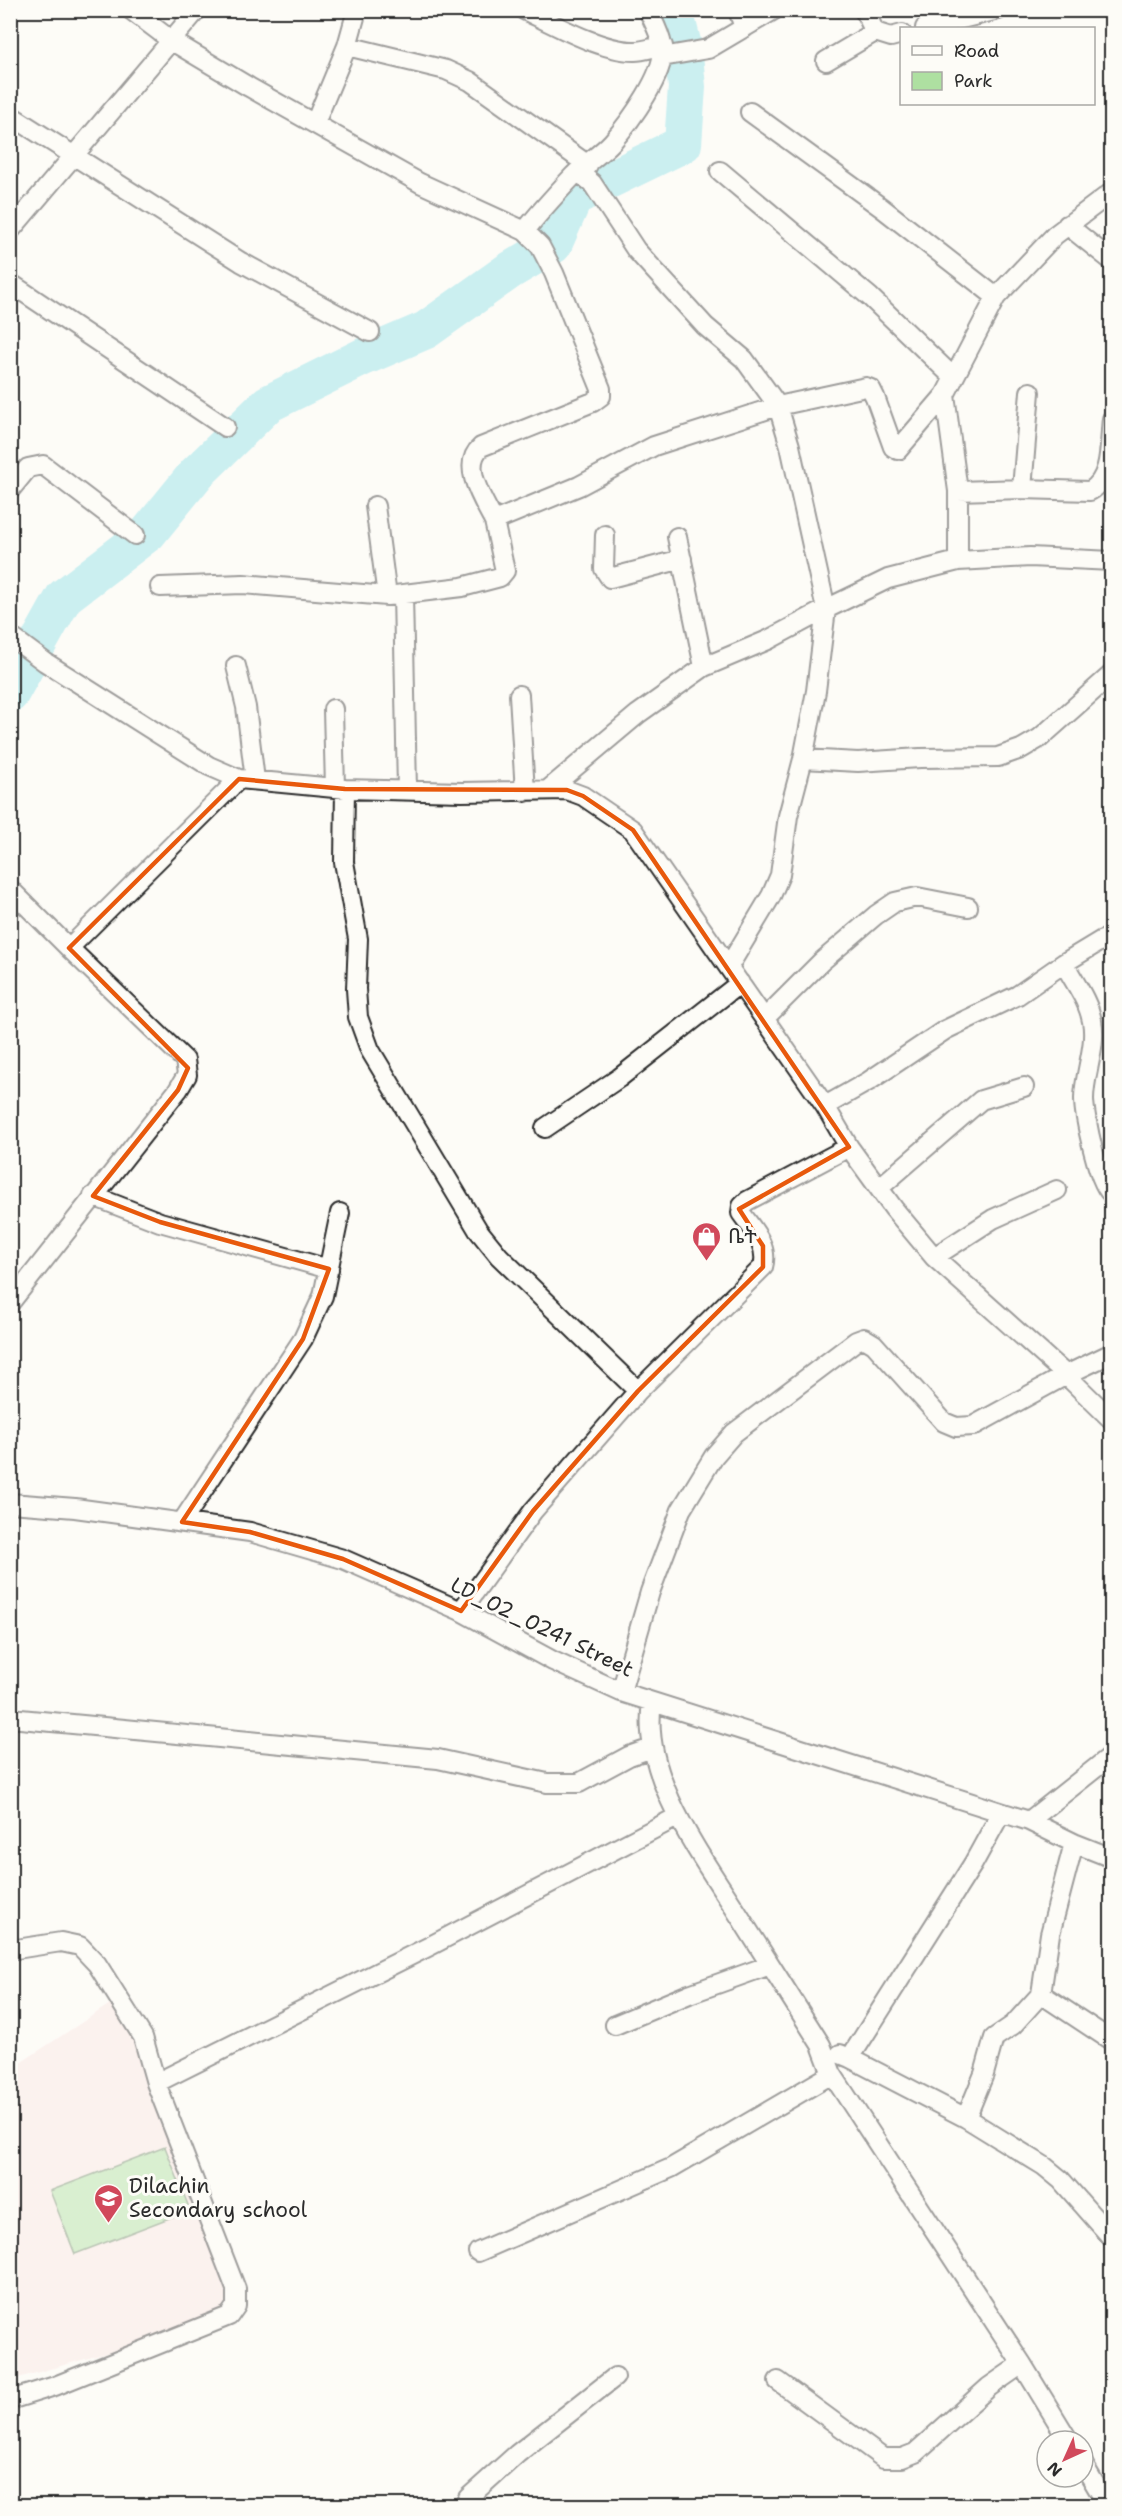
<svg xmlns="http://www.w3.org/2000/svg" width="1122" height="2516" viewBox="0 0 1122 2516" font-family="'Shantell Sans','Noto Sans Ethiopic',sans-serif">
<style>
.built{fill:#f9e6e2}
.green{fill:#aee0a1;stroke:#6c8666;stroke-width:1.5}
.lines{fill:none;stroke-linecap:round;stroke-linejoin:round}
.river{stroke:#8ee0e6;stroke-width:38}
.street-casing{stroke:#2b2b2b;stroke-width:22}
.street{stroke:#fdfcf7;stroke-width:18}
.marked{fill:none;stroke:#e8590c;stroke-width:4.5;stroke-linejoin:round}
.labels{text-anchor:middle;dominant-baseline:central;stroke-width:6;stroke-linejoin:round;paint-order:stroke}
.poi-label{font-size:21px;fill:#2b2b2b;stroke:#fdfcf7;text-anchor:start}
.street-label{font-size:21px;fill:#2b2b2b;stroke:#fdfcf7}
</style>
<rect width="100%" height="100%" fill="#fdfcf7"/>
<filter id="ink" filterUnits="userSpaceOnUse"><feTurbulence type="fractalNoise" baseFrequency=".0167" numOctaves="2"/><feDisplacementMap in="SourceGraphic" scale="12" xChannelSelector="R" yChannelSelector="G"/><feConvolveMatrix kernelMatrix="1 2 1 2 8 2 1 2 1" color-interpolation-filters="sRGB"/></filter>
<g filter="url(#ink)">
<path class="built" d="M116,2000l55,132 70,183 -230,65v-311z"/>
<path class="green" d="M165,2147l25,63 -115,44 -25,-63z"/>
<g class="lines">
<path class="river" d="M10,694l54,-97 84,-64 48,-59 72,-70 95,-47 63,-27 83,-59 44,-26 21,-48 109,-53 4,-57 -4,-41 -9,-36"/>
<defs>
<path id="street" d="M131,10l41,31 77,46 171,96 105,48 15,15 14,27 47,116v7l-8,6 -112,45c-21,18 2,53 13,74
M524,10c29,14 79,42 111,41 9,0 19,-4 28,-5
M738,10l6,18
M864,10l11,22 16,5 11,-3
M925,28l73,-18
M347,46l99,24 24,11 118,84
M662,57l46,-8 66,-39
M826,61l49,-29
M750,112l132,96 114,89
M10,115l231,147 129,70
M315,123l32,-77 10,-36
M720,171l150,126 83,80
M578,172l14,11 44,67 69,76 39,33 34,47 12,40 36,163 -10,82 -13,68 -15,57 -8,59 -9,21 -42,70
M1112,192l-57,43 -59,62 -51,98 13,96v70l72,-4 82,4
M1067,225l45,36
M10,231l187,-221
M525,231c15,-20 32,-38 49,-56 12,-12 27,-21 38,-33 17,-19 56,-71 50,-97 -2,-12 -9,-24 -14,-35
M10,283l215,144
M1022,489l8,-97
M10,490l18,-22 15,-3 92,70
M958,491l64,-2 68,2c23,-13 19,-49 22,-72
M375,506l12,90
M605,535l-1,34 6,9 72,-19
M677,537l27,130 64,-27 58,-31 62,-30 70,-18
M160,587l83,-3 144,12 75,-9 38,-10 5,-6 -11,-50 85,-35 75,-40 124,-40 88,-19 5,2 4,8 18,50 5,3 47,-55
M403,594l4,196
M10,636l35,26 164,104 30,13 106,10 117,3 105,-2 16,6 50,34 192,276 24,41 45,62 40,48 132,118 46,45
M236,666l10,41 9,73
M519,695l6,97
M333,709l2,79
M803,759l55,3 62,-4 78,-1 23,-8 19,-11 72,-64
M345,789l-1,73 14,77 -2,50 2,28 12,33 108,180 21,26 139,135 -105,120 -72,100
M549,789l89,-75 66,-47
M10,889l59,59
M1064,963c10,19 24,37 28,58 5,25 -8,53 -8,78 0,16 15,89 28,95
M764,1019l57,-57 55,-47 19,-13 22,-5 51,10
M825,1106l44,-25 76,-51 73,-35 46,-32 38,-23 10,-3
M545,1128l74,-50 121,-95
M879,1188l102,-88 43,-13
M93,1196l67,26 169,47
M934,1257l59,-38 64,-29
M10,1303l168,-213 9,-15 -2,-15 -116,-112 170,-169
M638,1391l125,-124c6,-21 -10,-37 -22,-54l1,-7 5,-5 102,-54
M10,1503l65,5 175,24 93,27 118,52 92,50 68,31 408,129 45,22 38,15
M182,1522l121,-183 20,-43 17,-83
M621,1692l29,-100 31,-82 33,-54 20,-23 122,-92 8,-3 10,6 70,78 12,5 17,-1 93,-51 46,-22
M652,1703c-12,73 51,155 88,214 27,43 54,85 81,128l11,29 190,290 47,77
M10,1718l428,41 109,24h32l50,-27 23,-8
M1029,1821l83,-66
M1074,1843l-24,91 -9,60 71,47
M10,1950l51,-8 19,4 17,18 46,73 13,46 80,206v17l-7,10 -174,70 -45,14
M615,2025l74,-31 81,-29
M840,2054l10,4 123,-194 28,-51
M850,2058l116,60 78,48 17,14 51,58
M156,2083l274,-137 247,-129
M966,2118l18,-44 10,-36 19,-13 28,-31
M478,2252l193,-84 161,-94
M778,2381l105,77h19l13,-5 74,-66 33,-23
M1083,2464l25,42
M464,2506l4,-8 49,-44 98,-77"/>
</defs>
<use href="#street" class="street-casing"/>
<use href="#street" class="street"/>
</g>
</g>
<path d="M0 0H1122V2516H0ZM239,779l106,10 222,1 16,6 50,34 216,317 -110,62 24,37v21l-125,124 -105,120 -72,100 -118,-52 -93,-27 -68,-10 121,-183 26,-70 -169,-47 -67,-26 85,-106 10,-22 -119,-120z" fill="#fdfcf7" fill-opacity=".55" fill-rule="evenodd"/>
<path class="marked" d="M239,779l106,10 222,1 16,6 50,34 216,317 -110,62 24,37v21l-125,124 -105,120 -72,100 -118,-52 -93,-27 -68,-10 121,-183 26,-70 -169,-47 -67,-26 85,-106 10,-22 -119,-120z"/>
<defs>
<symbol id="shop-pin" viewBox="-11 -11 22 30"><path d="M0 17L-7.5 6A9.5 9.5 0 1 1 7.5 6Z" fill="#d1495b" stroke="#fdfcf7"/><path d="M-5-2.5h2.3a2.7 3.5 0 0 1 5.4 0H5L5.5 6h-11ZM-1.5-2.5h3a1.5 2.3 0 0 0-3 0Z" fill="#fff"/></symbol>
<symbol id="school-pin" viewBox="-11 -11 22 30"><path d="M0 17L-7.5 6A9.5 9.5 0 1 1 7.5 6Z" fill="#d1495b" stroke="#fdfcf7"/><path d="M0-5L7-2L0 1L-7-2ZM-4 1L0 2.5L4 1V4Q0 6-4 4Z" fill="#fff"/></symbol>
</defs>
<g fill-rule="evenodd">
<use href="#shop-pin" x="690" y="1220" width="33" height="45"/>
<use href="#school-pin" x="92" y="2182" width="33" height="45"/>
</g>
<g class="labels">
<g class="poi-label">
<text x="728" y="1236">ቤት</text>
<text x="129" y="2186">Dilachin<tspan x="129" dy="24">Secondary school</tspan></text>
</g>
<g class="street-label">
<text transform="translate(542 1627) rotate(26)">LD_02_0241 Street</text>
</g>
</g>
<rect width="1122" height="2516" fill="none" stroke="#fdfcf7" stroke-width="36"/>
<rect x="18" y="18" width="1086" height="2480" fill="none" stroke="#2b2b2b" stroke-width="2" filter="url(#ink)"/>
<rect x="900" y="27" width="195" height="78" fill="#fdfcf7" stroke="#a9a8a5" stroke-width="1.5"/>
<rect x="912" y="46" width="30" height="9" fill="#fdfcf7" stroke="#a9a8a5" stroke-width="1.5"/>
<text x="954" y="57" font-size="18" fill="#2b2b2b">Road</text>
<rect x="912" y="72" width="30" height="18" fill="#aee0a1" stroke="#a9a8a5" stroke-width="1.5"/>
<text x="954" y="87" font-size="18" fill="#2b2b2b">Park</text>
<g transform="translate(1065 2459) rotate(225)"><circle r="28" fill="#fdfcf7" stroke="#a9a8a5" stroke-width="1.5"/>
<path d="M0-4.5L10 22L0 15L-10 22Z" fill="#d1495b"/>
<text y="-9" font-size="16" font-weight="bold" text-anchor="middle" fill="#2b2b2b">N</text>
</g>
</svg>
